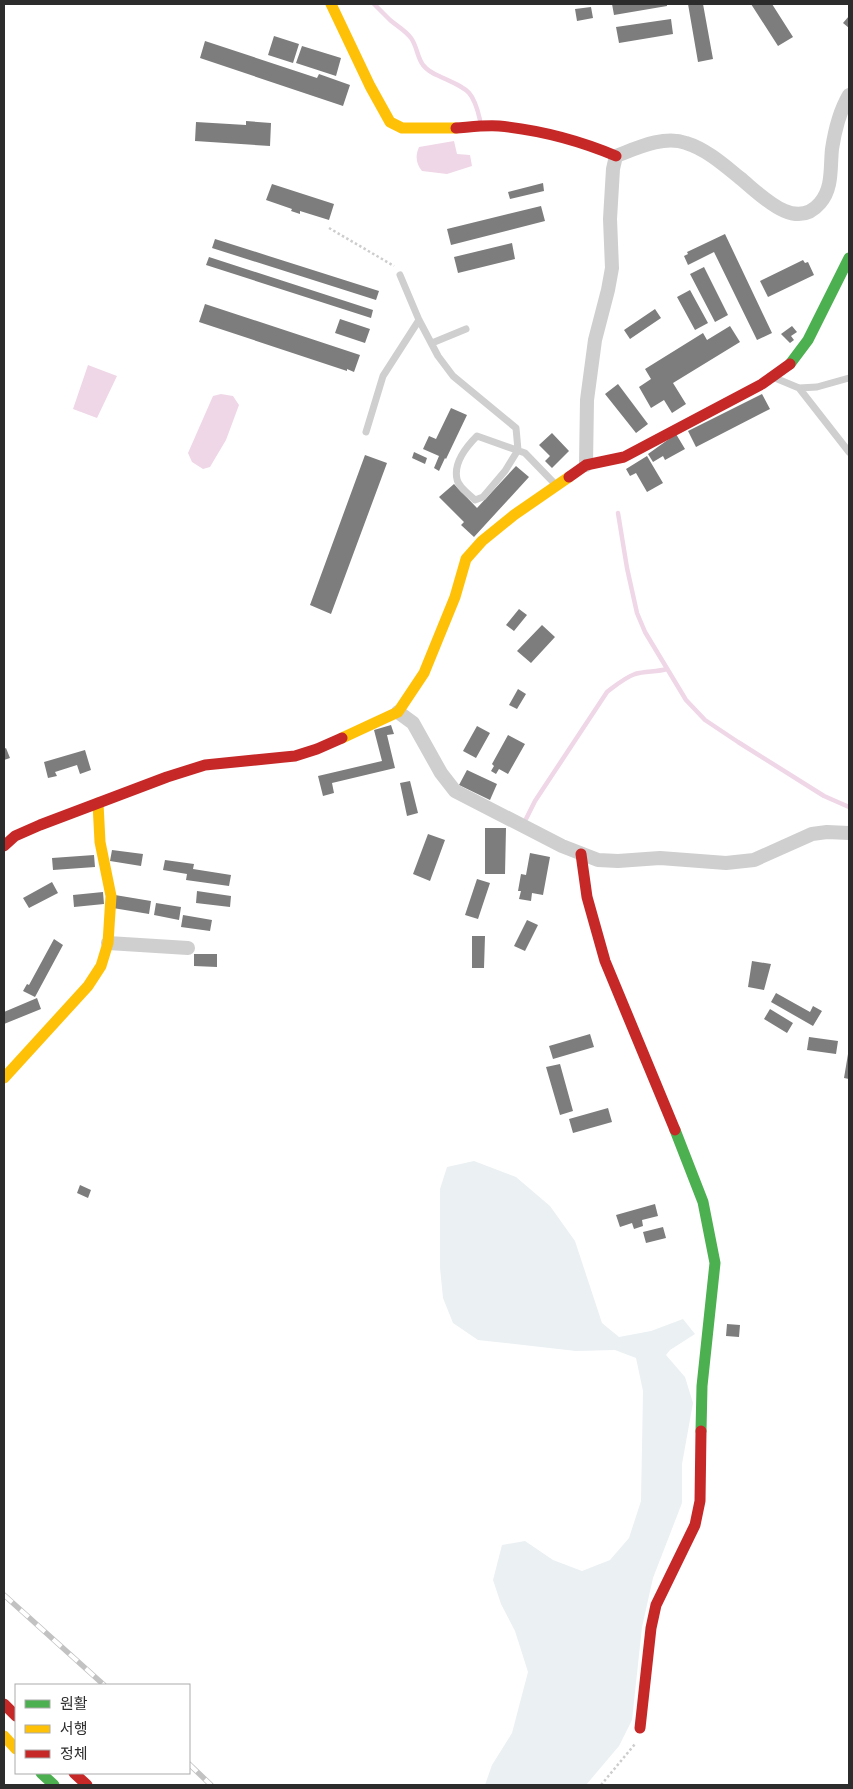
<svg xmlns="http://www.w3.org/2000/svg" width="853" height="1789" viewBox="0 0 853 1789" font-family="'Fira Sans','Noto Sans KR',sans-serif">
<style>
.green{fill:#ebf0f3}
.water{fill:#efd7e7}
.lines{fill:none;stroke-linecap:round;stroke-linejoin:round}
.stream{stroke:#efd7e7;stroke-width:4.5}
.building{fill:#7d7d7d}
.path{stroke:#cdcdcd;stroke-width:2.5;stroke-dasharray:2.5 2.5;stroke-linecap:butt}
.lane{stroke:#cfcfcf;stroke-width:7}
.street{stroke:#cfcfcf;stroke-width:14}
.fast{stroke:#4caf50;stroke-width:11}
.slow{stroke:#ffc107;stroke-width:11}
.jam{stroke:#c62828;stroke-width:11}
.rail-casing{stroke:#c2c2c2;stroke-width:5.5}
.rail{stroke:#fff;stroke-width:4;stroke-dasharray:11;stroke-linecap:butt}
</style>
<rect width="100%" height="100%" fill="#fff"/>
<path class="green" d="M474,1161l42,16 34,29 25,35 27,82 17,14 32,-6 32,-12 12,15 -25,16 -4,5 19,22 8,26 -11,61v39l-29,75 -11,49 -10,93 -13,26 -33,39h-101l7,-20 20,-32 16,-61 -13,-41 -14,-27 -8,-24 9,-35 23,-4 28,19 29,11 28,-11 19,-22 12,-37 2,-110 -7,-33 -21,-8 -39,1 -98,-11 -25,-17 -10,-25 -3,-30v-79l7,-22z"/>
<path class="water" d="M454,141l3,13 13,1 2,11 -25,8 -25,-3c-6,-7 -7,-15 -3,-24z
M88,365l29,11 -20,42 -24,-9z
M221,394l12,2 6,9 -13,35 -16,27 -7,2 -11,-7 -4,-9 25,-57z"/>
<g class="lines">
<path class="stream" d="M374,4c5,5 11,11 16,16 7,6 15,10 21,18 6,8 6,19 12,27 4,5 11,9 16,11 28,13 34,13 41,44
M618,513l9,55 10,45 8,19 41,68 19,20 33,22 86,54 25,11
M526,819l9,-18 72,-109c8,-6 17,-14 28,-18 10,-3 22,-2 32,-5"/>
</g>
<path class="building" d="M612,4h55v2l-53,9z
M688,4h15l10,55 -15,3z
M751,4h21l21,33 -15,9z
M591,7l2,11 -16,3 -2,-12z
M849,16v12l-6,-5z
M671,19l2,15 -54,9 -3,-16z
M274,36l25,8 -6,19 -25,-8z
M205,41l112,37 2,-4 31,11 -7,21 -143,-48z
M302,46l39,12 -5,18 -40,-13z
M246,121l25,2 -1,23 -75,-5 1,-19 50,3z
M543,183l1,8 -34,8 -2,-7z
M272,184l62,20 -5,16 -29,-9v3l-9,-3 1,-2 -26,-9z
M541,206l4,15 -94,24 -4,-16z
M725,234l47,99 -15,7 -43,-88 -26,13 -4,-9 4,-2 -1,-2z
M215,239l164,52 -3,9 -164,-52z
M512,243l3,16 -57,14 -4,-16z
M209,257l164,53 -2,8 -165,-53z
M803,260l2,3 3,-1 6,13 -46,22 -8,-16z
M704,267l24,48 -13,7 -25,-48z
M690,290l18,33 -13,7 -18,-33z
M205,304l155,51 -6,17 -7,-3v2l-148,-49z
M655,309l6,9 -31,21 -6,-9z
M340,319l30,10 -5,14 -30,-10z
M730,326l10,16 -67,41 13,21 -14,9 -8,-13 -13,8 -12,-21 12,-8 -6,-10 58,-36 4,7z
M792,326l5,6 -6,4 3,4 -4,3 -9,-9z
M618,384l30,40 -12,9 -31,-39z
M762,394l8,15 -74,38 -8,-16z
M451,408l16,7 -21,44 -1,-1 -6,13 -5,-3 5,-12 -16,-7 6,-13 7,3z
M552,433l17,18 -17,17 -7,-7 5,-5 -11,-11z
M676,434l9,15 -20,11 -2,-4 -10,6 -5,-8z
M414,452l13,6 -2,6 -13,-6z
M365,455l22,8 -56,151 -21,-9z
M647,456l16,27 -16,9 -11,-19 -6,3 -4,-7z
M516,466l13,11 -55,60 -13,-12 3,-3 -25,-25 15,-13 23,24z
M519,609l8,6 -13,16 -8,-6z
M542,625l13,12 -24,26 -14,-12z
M518,689l8,5 -9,15 -8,-4z
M391,725l3,9 -7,1 8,33 -63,15 2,10 -11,3 -5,-20 64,-15 -8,-31z
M477,726l13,7 -14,25 -13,-7z
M508,735l17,9 -17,30 -9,-5 -3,5 -5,-3 3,-5 -2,-2z
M6,748l4,10 -6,2v-11z
M85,750l6,20 -11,4 -3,-9 -22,7 2,4 -9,2 -4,-16z
M467,770l30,14 -7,16 -31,-15z
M410,781l8,32 -11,3 -7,-33z
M485,828h21l-1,46h-20z
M428,834l17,6 -15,41 -17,-7z
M112,850l31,4 -2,12 -31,-5z
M530,853l20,4 -7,38 -11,-2 -1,8 -12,-2 2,-8h-3l3,-17 5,1z
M94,855l1,12 -42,3 -1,-12z
M165,860l29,4 -1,5 38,6 -2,11 -43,-6 1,-6 -24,-4z
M477,879l13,4 -12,36 -13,-4z
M52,882l6,11 -29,15 -6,-10z
M197,891l34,5 -1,11 -34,-4z
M103,892l1,12 -30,3 -1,-12z
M115,895l36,6 -2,13 -36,-6z
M156,903l25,4 -2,13 -25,-5z
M183,915l29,5 -2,11 -29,-4z
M527,920l11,5 -13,26 -11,-5z
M472,936h13l-1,32h-12z
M54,939l9,6 -28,52 -12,-6 4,-7 2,1z
M194,954h23v13l-23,-1z
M752,961l19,3 -7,26 -16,-3z
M776,993l34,19 3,-6 9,5 -9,15 -42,-24z
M37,998l4,11 -37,15v-12z
M770,1009l23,14 -6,10 -23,-14z
M590,1034l4,13 -41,12 -4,-13z
M809,1037l29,4 -2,13 -29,-4z
M848,1054h1v25l-5,-1z
M560,1064l13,47 -13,4 -14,-48z
M608,1108l4,14 -39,11 -4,-14z
M80,1185l11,5 -3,8 -11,-5z
M655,1204l3,12 -16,4 1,6 -9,3 -2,-6 -12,4 -4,-12z
M663,1227l3,11 -20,5 -3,-11z
M727,1324l13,1 -1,12 -13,-1z"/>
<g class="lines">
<path class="path" d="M329,228l65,38
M601,1785l34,-41"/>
<path class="lane" d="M400,275l19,45 19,36 15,20 63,52 2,22 -13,21 -22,26 -8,3c-5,-5 -17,-13 -18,-21 -4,-17 10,-33 20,-43l48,17 31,32
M432,343l34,-14
M775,378l24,10 18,-1 32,-9
M799,388l50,64
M366,432l17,-56 36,-56"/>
<path class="street" d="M586,465l1,-65 8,-60 13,-50 4,-22 -2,-49 3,-50 3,-13c21,-8 48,-21 70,-13 20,6 38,22 54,35 20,16 55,55 80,25 13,-15 10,-35 12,-54 3,-20 7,-37 17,-54
M398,712l15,11 28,50 14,18 107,55 36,14 20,1 42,-3 66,5 28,-3 58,-26 15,-2 22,1
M108,943l80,5"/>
<path class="fast" d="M790,364l18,-24 41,-82
M675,1130l28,72 12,61 -13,123 -1,45
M41,1773l13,12"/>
<path class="slow" d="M331,4l39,82 20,36 12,6h54
M342,738l56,-26 26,-39 31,-76 11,-38 16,-18 32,-26 55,-38
M4,1078l84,-92 13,-20 7,-23 3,-47 -11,-54 -2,-39
M4,1736l12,13"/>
<path class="jam" d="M456,128c14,-1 29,-3 43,-2 40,4 79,14 117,30
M569,477l17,-12 38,-8 138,-73 28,-20
M4,846l11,-10 25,-11 127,-48 38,-12 90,-9 22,-7 25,-11
M581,854l6,43 18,64 70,169
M4,1704l12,12
M640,1728l11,-100 5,-23 39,-80 5,-24 1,-70
M74,1773l13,12"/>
<defs>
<path id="rail" d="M4,1595l100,90
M189,1764l22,21"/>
</defs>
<use href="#rail" class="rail-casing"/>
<use href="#rail" class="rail"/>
</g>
<rect width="853" height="1789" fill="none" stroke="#2c2c2c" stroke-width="10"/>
<rect x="15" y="1684" width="175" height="90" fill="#ffffff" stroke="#ababab"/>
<rect x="25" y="1700" width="25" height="8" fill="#4caf50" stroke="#ababab"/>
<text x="60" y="1709" font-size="15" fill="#2c2c2c">원활</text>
<rect x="25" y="1725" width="25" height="8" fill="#ffc107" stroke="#ababab"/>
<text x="60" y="1734" font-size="15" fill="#2c2c2c">서행</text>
<rect x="25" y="1750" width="25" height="8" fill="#c62828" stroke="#ababab"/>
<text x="60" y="1759" font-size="15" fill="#2c2c2c">정체</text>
</svg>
